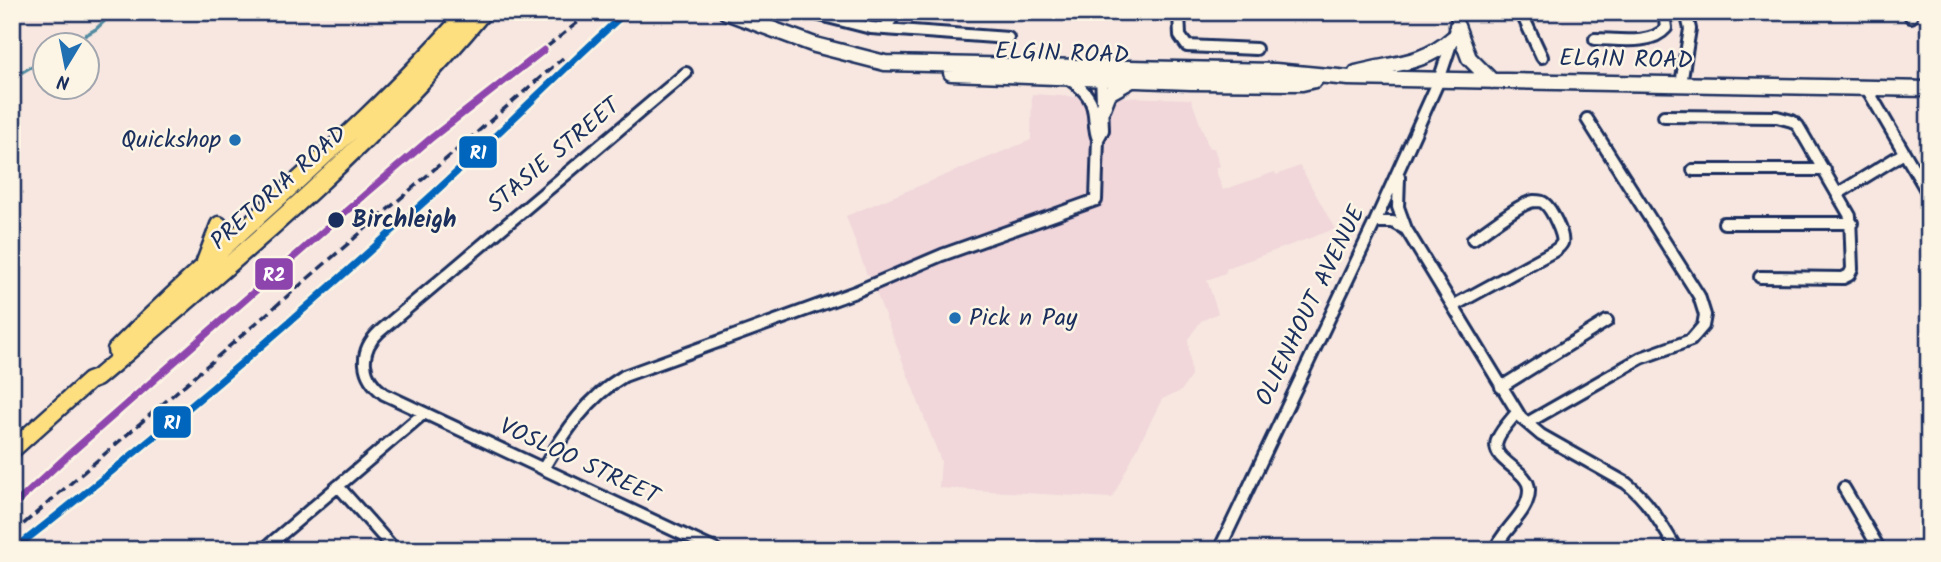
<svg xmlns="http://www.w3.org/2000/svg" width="1941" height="562" viewBox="0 0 1941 562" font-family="Kalam,sans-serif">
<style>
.built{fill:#f1d6da}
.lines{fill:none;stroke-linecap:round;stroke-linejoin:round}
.stream{stroke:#528ba1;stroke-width:3.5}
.street-casing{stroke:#1b2f5e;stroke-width:16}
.secondary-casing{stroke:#1b2f5e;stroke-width:19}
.primary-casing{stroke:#1b2f5e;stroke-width:21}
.street{stroke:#fcf5e5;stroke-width:10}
.secondary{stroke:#fcf5e5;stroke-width:14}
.primary{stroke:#fedf80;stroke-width:16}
.rail{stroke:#1b2f5e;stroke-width:3.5;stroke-dasharray:10 5;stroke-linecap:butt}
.rail-1-casing{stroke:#fcf5e5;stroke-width:12}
.rail-2-casing{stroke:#fcf5e5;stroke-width:12}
.rail-1{stroke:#0065bd;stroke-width:7}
.rail-2{stroke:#8e44ad;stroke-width:7}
.poi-dot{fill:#1f6fb2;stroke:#fcf5e5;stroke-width:2.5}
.stop-dot{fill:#1b2f5e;stroke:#fcf5e5;stroke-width:2.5}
.labels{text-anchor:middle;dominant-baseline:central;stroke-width:5;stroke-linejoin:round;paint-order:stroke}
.street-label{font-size:24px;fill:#1b2f5e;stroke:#fcf5e5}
.poi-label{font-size:24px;fill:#1b2f5e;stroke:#fcf5e5;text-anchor:end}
.stop-label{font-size:24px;font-weight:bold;fill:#1b2f5e;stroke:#fcf5e5;text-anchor:start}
.line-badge{stroke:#fcf5e5;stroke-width:2.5}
.badge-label{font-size:19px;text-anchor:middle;font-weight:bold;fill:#fff}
</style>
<rect width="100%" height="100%" fill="#f7e7e0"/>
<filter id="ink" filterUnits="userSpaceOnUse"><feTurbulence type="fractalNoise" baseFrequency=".0143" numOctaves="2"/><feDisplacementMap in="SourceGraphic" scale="14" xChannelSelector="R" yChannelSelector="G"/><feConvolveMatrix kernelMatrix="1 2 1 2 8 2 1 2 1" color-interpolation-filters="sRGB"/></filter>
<g filter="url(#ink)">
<path class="built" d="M1032,94l45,3 5,3h31l6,-3 72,2 18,49h5l6,18 -5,2 8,22 52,-18 1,3 24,-9 35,63 -108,39 -2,5 -18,7 11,33 -17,8 -13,18 3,37 -10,15 -19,8 -50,99 -173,-10 2,-27 -72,-187 -2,1 -21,-59 185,-76z"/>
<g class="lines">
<path class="stream" d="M67,46l29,-17 18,-17
M12,78l34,-20"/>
<defs>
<path id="street" d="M808,12l63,16 137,10
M1179,12l1,24 7,10 69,3
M1521,12l21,45
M1910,12l1,5
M884,29l13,-17
M1595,39c21,0 56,7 71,-11l-2,-16
M686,73l-307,259c-21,20 -18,45 5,62l332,156
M1066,77c10,7 22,15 26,28 4,12 1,23 6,34
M1681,84l9,-55 -4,-17
M1866,87l63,108
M1664,116l113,1 15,4 6,5 52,90 2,53 -3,6 -6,3 -83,-1
M1693,170h132
M1399,177l-1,30 8,22
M1839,193l65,-40
M1375,222h18l13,7 115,189 20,17 85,48c23,18 36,42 51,67
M1724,223h128
M1453,306l101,-55c3,-2 6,-4 8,-8 3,-7 -11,-35 -18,-40 -2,-2 -7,-2 -10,-2 -14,2 -48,29 -61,38
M1501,387l106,-66
M1527,423l114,-65 50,-18 12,-14 2,-11 -6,-19 -112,-177
M543,469c21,-36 45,-72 81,-93l231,-84 87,-37 154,-55 2,-61 5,-9 -2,-57
M338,486l57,64
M1844,488l36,62
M263,550l161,-137
M1219,550l156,-328 64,-142 18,-54v-14
M1495,550c7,-21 35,-37 34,-61 -1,-21 -42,-28 -31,-51 4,-9 13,-18 19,-26"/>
<path id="secondary" d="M726,12l89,33 70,18 390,8 74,7 580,11
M1457,26l12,32 23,23
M951,73l240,9 111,1 13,-3
M1356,73c37,-10 67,-8 97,-35
M1103,108l6,-15 23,-13"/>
<path id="primary" d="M205,262l14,-37
M116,350c115,-116 243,-214 351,-338
M12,450l77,-69 8,-3c135,-115 273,-229 386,-366"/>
</defs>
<use href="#street" class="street-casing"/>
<use href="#secondary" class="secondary-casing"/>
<use href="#primary" class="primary-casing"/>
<use href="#street" class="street"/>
<use href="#secondary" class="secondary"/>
<use href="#primary" class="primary"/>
<path class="rail" d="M12,507l54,-50 302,-265 62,-53 161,-127
M12,534l551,-476
M13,550c145,-113 285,-233 420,-356 66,-60 128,-123 193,-182"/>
<defs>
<path id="rail-1" d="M13,550c145,-113 285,-233 420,-356 66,-60 128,-123 193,-182"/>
<path id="rail-2" d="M12,507l54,-50 302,-265 62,-53 114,-89"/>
</defs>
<use href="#rail-1" class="rail-1-casing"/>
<use href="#rail-2" class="rail-2-casing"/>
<use href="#rail-1" class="rail-1"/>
<use href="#rail-2" class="rail-2"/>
</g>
</g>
<g class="poi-dot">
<circle cx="235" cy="140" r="7"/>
<circle cx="955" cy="318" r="7"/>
</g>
<circle class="stop-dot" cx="336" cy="220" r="9"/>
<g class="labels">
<g class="street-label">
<text transform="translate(1062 54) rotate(2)">ELGIN ROAD</text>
<text transform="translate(1626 60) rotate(1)">ELGIN ROAD</text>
<text transform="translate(554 156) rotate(-40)">STASIE STREET</text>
<text transform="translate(279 188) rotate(-42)">PRETORIA ROAD</text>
<text transform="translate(1311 306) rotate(-64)">OLIENHOUT AVENUE</text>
<text transform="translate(579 462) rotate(25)">VOSLOO STREET</text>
</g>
<g class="poi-label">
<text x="221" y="140">Quickshop</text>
<text x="969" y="318" text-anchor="start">Pick n Pay</text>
</g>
<g class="stop-label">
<text x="352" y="220">Birchleigh</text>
</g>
</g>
<g class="line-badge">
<rect x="458" y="135" width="40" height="34" rx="7" fill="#0065bd"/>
<rect x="254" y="257" width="40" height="34" rx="7" fill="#8e44ad"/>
<rect x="152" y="405" width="40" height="34" rx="7" fill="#0065bd"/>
</g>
<g class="badge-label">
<text x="478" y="159">R1</text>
<text x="274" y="281">R2</text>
<text x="172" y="429">R1</text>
</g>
<rect width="1941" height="562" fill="none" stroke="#fcf5e5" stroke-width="42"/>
<rect x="21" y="21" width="1899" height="520" fill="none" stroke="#1b2f5e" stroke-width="2.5" filter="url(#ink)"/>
<g transform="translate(66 66) rotate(190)"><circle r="33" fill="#fcf5e5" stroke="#a2a6af" stroke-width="2"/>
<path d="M0-5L12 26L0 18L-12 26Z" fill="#1f6fb2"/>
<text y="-10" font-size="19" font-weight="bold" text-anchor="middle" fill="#1b2f5e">N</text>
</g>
</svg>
